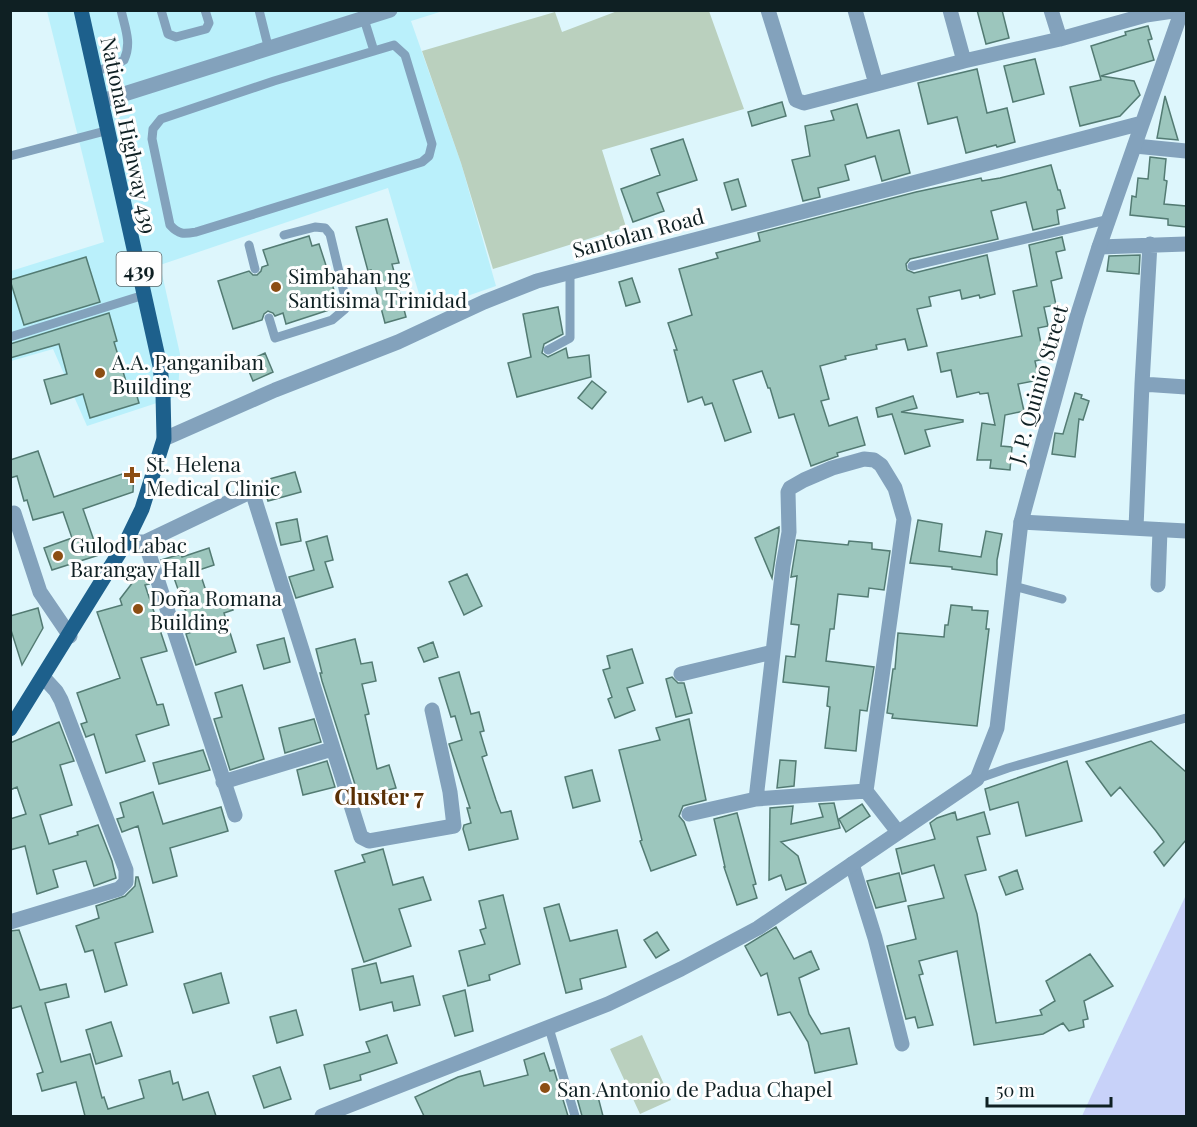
<svg xmlns="http://www.w3.org/2000/svg" width="1197" height="1127" viewBox="0 0 1197 1127" font-family="'Playfair Display',serif">
<style>
.built{fill:#baf0fb}
.green{fill:#bad0be}
.water{fill:#c8d2f9}
.building{fill:#9cc6bd;stroke:#537b73;stroke-width:1.5}
.lines{fill:none;stroke-linecap:round;stroke-linejoin:round}
.service{stroke:#83a2bc;stroke-width:9}
.minor{stroke:#83a2bc;stroke-width:15}
.tertiary{stroke:#83a2bc;stroke-width:15}
.primary{stroke:#1d608c;stroke-width:15}
.poi-dot{fill:#8c4e13;stroke:#fefefe;stroke-width:2}
.labels{text-anchor:middle;dominant-baseline:central;stroke-width:6;stroke-linejoin:round;paint-order:stroke}
.shield{fill:#fefefe;stroke:#576365;stroke-width:1.5}
.shield-label{font-size:20px;font-weight:bold;fill:#0f2023}
.street-label{font-size:21px;fill:#0f2023;stroke:#fefefe}
.poi-label{font-size:21px;fill:#0f2023;stroke:#fefefe;text-anchor:start}
.neighbourhood-label{font-size:22px;font-weight:bold;fill:#592f05;stroke:#fefefe}
</style>
<rect width="100%" height="100%" fill="#ddf6fc"/>
<path class="built" d="M47,11h396l-32,10 50,142 35,123 -72,25 -36,-123 -228,77 20,89 -2,42 -91,30 -34,-77 -42,12v-90l93,-29z"/>
<path class="green" d="M620,10l89,1 35,98 -142,41 24,77 -133,42 -32,-106 -39,-112 133,-39 7,20z
M642,1035l29,65 -31,14 -30,-65z"/>
<path class="water" d="M1186,895v221h-104l11,-24z"/>
<path class="building" d="M977,10h25l7,28 -23,6z
M1148,26l4,13 -4,1 6,20 -53,16 33,5 6,14 -20,21 -40,10 -10,-39 31,-7 -10,-34 35,-11 -1,-3z
M1035,59l9,35 -31,8 -9,-36z
M977,69l10,44 20,-5 8,34 -18,5 -1,-2 -30,8 -9,-36 -29,7 -10,-41z
M1165,96l13,44 -21,-2z
M782,102l4,14 -34,10 -4,-14z
M857,104l10,34 32,-8 11,43 -28,8 -7,-25 -30,9 4,15 -31,8 2,9 -17,4 -11,-41 18,-4 -5,-30 29,-6 -3,-9z
M683,139l14,41 -40,13 7,18 -31,11 -12,-33 39,-14 -9,-26z
M1150,157l16,2 -2,21 3,1 -3,23 22,2v21l-18,-2v-6l-38,-4 2,-19 4,1 2,-19 10,1z
M1051,165l7,25h2l5,18 -8,2 2,14 -26,6 -7,-28 -35,9 7,28 -88,20 -4,5 1,6 7,3 73,-18 8,39 -15,4 -1,-3 -17,4 -2,-9 -31,7 2,9 -14,3 10,37 -19,4 -3,-11 -29,6 1,4 -32,7 1,3 -26,7 9,33 -8,2 8,25 28,-9 8,28 -28,8 1,3 -27,10 -17,-52 -15,4 -9,-30h-2l-6,-17 -29,9 18,52 -26,9 -13,-38 -7,2 -3,-8 -14,5 -14,-52h3l-9,-27 24,-8 -13,-46 39,-11 -2,-5 44,-12 -2,-8 158,-41 65,-14 1,3 18,-3z
M738,179l8,27 -14,4 -8,-27z
M387,219l12,44 -7,1 14,53 -21,6 -14,-53 -3,1 -12,-44z
M309,236l3,10 7,-2 16,49 -7,3 4,13 -46,15 -3,-11 -8,3 -2,-3 -5,-2 -4,3 -2,6 -29,9 -15,-48 31,-10 4,4h4l4,-4 1,-4 6,-2 -5,-15z
M1062,237l3,13 -9,2 6,26 -11,3 5,24 -12,2 4,19 -10,2 6,31 -9,2 4,19 -21,4 6,27 -19,4 -4,31 11,1 -2,23 -20,-2 1,-8h-14l5,-37 13,2 -7,-32 -8,1 -1,-2 -22,5 -6,-27 -10,2 -4,-19 85,-17 -9,-45 24,-5 -8,-41z
M1140,255l-1,19 -32,-3 2,-15z
M86,257l14,45 -76,23 -14,-45z
M632,278l8,24 -14,4 -7,-24z
M558,307l5,27 -19,10 -2,9 6,4 18,-9 2,10 21,-3 2,22 -74,20 -9,-34 23,-6 -8,-43z
M109,313l8,28 -3,1 14,46 6,-2 5,17 -49,15 -7,-24 -32,10 -7,-24 23,-6 -8,-30 -49,14v-14z
M265,353l8,19 -20,9 -8,-19z
M592,381l14,11 -14,17 -14,-11z
M1075,393l7,2 -1,3 8,3 -6,19 -4,-1 -4,38 -23,-3 3,-21 8,1z
M913,396l4,12 -16,4 62,8v2l-38,8 5,16 -25,8 -13,-40 -14,3 -2,-9z
M38,451l16,46 80,-27 -1,22 -50,17 16,46 -47,15 -8,-22 28,-10 -9,-26 -30,8 -6,-20 -3,1 -7,-25 -7,2v-18z
M295,472l6,20 -33,9 -6,-20z
M297,519l4,22 -20,4 -5,-22z
M918,520l24,4 -3,27 42,6 5,-26 16,3 -5,26v15l-45,-6v-2l-42,-4z
M779,527v4l-7,47 -17,-40z
M327,536l6,24 -8,2 8,25 -37,11 -7,-21 25,-7 -8,-28z
M797,540l51,5 1,-4 23,2v6l18,2 -6,39 -15,-2 -1,9 -30,-3 -4,35h-4l-4,32 48,6 -7,44 -7,-1 -4,41 -31,-3 5,-41 -3,-1 2,-19 -46,-5 3,-26 9,1 4,-32 -8,-1 6,-48 -6,1z
M209,548l5,17 -15,5 10,30 18,-6 6,16 -9,3 12,39 -40,13 -10,-31 6,-2 -7,-23 -12,-34 -6,3 -6,-18 20,-6 1,3z
M143,569l6,15 -4,1 22,66 -26,7 16,47 6,-1 6,21 -33,10 9,26 -39,12 -12,-39 -8,3 -5,-13 6,-2 -10,-29 43,-15 -23,-66 25,-7 -2,-6z
M467,574l15,32 -18,9 -15,-33z
M951,605l21,2v3l16,1 -2,18h3l-12,97 -85,-8 1,-4 -6,-1 6,-44h2l3,-36 46,4 1,-12h3z
M38,608l5,20 -21,37 -12,-38v-11z
M284,638l6,24 -26,7 -7,-24z
M355,639l6,25 11,-2 4,19 -14,3 7,30 -4,1 12,54 12,-4 7,23 -37,9 -37,-116 -2,-8h2l-6,-24z
M433,642l5,15 -14,5 -6,-14z
M632,649l11,34 -16,5 8,22 -20,8 -7,-19 4,-2 -9,-27 7,-2 -3,-12z
M459,672l12,42 8,-2 5,19 -4,1 7,23 -5,2 14,43 5,13 10,-2 7,28 -49,11 -6,-21 1,-4 7,-2 -4,-15h3l-21,-64 13,-4 -7,-24 -4,1 -12,-39z
M672,677l6,6h6l8,30 -16,4 -10,-38z
M242,685l22,74 -34,11 -16,-51 8,-2 -7,-24z
M314,719l7,23 -36,11 -6,-25z
M689,719l17,81 -23,6 -4,10 5,6 12,33 -45,16 -11,-30 2,-1 -23,-90 41,-10 -4,-12z
M59,722l15,39 -14,4 12,40 -32,10 9,29 29,-9 -1,-3 21,-7 14,36 4,17 -22,8 -8,-25 -5,1 -28,8 5,17 -21,7 -12,-48 -15,4v-31l16,-5 -9,-27 -7,3v-47z
M1151,741l35,31v68l-22,26 -10,-14 10,-10 -8,-11 -36,-44 -9,9 -25,-34z
M203,750l7,20 -51,14 -6,-21z
M780,760l16,1 -2,25 -17,2z
M327,761l8,26 -32,8 -6,-25z
M1067,761l15,60 -56,15 -8,-34 -28,8 -5,-21z
M592,770l8,31 -27,7 -8,-31z
M153,792l10,32 58,-17 7,24 -58,17 7,28 -24,7 -15,-57 -16,6 -5,-13 7,-2 -4,-14z
M834,803l6,25 -59,14 17,14 8,27 -20,7 -5,-15 -12,5 1,-72 23,-2 -2,18 32,-7 -4,-13z
M862,804l8,12 -24,16 -7,-13z
M955,812l2,8 27,-8 6,22 -13,3 9,33 -21,5 12,39 19,109 46,-8 -2,-5 15,-9 -9,-20 44,-27 23,32 -29,15 4,18 -5,1 1,7 -15,4 -6,-8 -20,11 -69,11 -17,-94 -38,10 4,13 -4,1 14,50 -15,3 -3,-11 -9,2 -19,-73 29,-7 -8,-33 36,-8 -10,-33 -32,9 -6,-25 39,-10 -5,-16 7,-5z
M737,813l19,71 -3,1 4,13 -20,7 -13,-38h1l-11,-48z
M383,849l10,36 30,-8 8,23 -32,9 12,37 -47,16 -29,-91 30,-9 -3,-7z
M1017,870l6,19 -17,6 -7,-18z
M899,873l7,28 -30,7 -9,-27z
M136,877h2l15,55 -38,11 12,42 -22,7 -12,-42 -8,2 -9,-26 23,-8 -3,-12 29,-10 10,-10z
M503,895l17,69 -31,11 1,5 -22,6 -9,-35 26,-7 -5,-14 6,-2 -7,-27z
M559,904l11,37 47,-11 9,37 -46,12 2,10 -16,4 -22,-85z
M776,927l18,32 17,-8 8,18 -20,9 10,36 12,20 28,-6 8,36 -42,9 -7,-31 -18,-30 -12,3 -11,-42 -6,3 -16,-30z
M19,930l21,60 26,-6 3,13 -24,6 16,59 29,-8 12,44 2,-1 4,12 36,-11 -5,-18 31,-9 3,13 5,-2 5,18 25,-8 8,24h-131l-9,-34 -34,9 -5,-17 6,-2 -22,-66 -11,3v-78z
M657,932l12,18 -13,8 -12,-18z
M376,963l5,20 32,-7 7,29 -26,6 -2,-9 -32,8 -8,-41z
M221,973l8,30 -36,10 -9,-29z
M465,990l8,41 -18,5 -12,-40z
M296,1010l7,25 -26,8 -7,-26z
M111,1022l11,34 -26,8 -10,-34z
M387,1035l10,28 -37,12 1,5 -31,9 -6,-24 46,-13 -4,-10z
M544,1053l6,18 4,-1 14,46h-144l-9,-19 43,-20 22,-6 4,15 44,-11 -4,-15z
M280,1067l11,32 -27,9 -11,-32z
M597,1093l6,23h-21l-5,-18z"/>
<g class="lines">
<path class="service" d="M161,10l7,24 8,3 30,-8 3,-6 -4,-13
M259,10l10,40
M364,19l10,32
M394,45l11,10 27,89 -3,12 -7,6 -226,70c-12,2 -17,3 -26,-7l-18,-86 1,-10 8,-10 113,-38z
M95,71l16,-4 13,-7c8,-17 1,-32 -3,-50
M10,156l99,-26
M249,245l6,24
M912,266l198,-47
M269,318l6,20 57,-18 13,-11 1,-8 -16,-67 -5,-6 -10,-1 -31,8
M10,337l134,-42
M548,350l22,-12v-67
M1014,586l48,13
M977,779l31,-11 178,-50
M549,1028l26,88"/>
<path class="minor" d="M768,10l28,90 8,3 160,-42 96,-22 86,-24 34,-5
M855,10l21,74
M950,10l14,51
M1051,10l9,29
M102,101l288,-91
M1135,146l51,5
M1099,247l87,-3
M1142,384l44,3
M10,514l4,-1 26,79 30,44
M1021,522l165,9
M1136,528l6,-144 8,-140
M126,542h19l107,-51 109,346 8,4 85,-15 -4,-34 -18,-82
M145,542l90,273
M1158,585l2,-55
M681,674l92,-22
M223,782l109,-33
M756,799l27,-233 6,-34 -1,-40 2,-4 14,-8 28,-12 32,-9 10,1 7,5 14,23 9,31 -38,272 32,41
M689,814l67,-15 110,-8
M852,864l23,74 27,106
M10,922l109,-33 7,-7v-12l-65,-170 -5,-9 -12,-13"/>
<path class="tertiary" d="M164,439l111,-49 123,-48 86,-40 53,-21 605,-158
M322,1116l286,-112 73,-35 77,-41 219,-149 20,-51 24,-206 12,-44 44,-161 22,-70 83,-237"/>
<path class="primary" d="M10,729l116,-187 16,-33 22,-70 -1,-45 -3,-28 -79,-356"/>
</g>
<g class="poi-dot">
<circle cx="276" cy="287" r="6"/>
<circle cx="100" cy="373" r="6"/>
<path d="M129 466h6v6h6v6h-6v6h-6v-6h-6v-6h6z"/>
<circle cx="58" cy="556" r="6"/>
<circle cx="138" cy="609" r="6"/>
<circle cx="545" cy="1088" r="6"/>
</g>
<g class="labels">
<rect class="shield" x="116.5" y="252" width="45" height="34" rx="4.5"/>
<g class="shield-label">
<text x="139" y="269">439</text>
</g>
<g class="street-label">
<text transform="translate(130 135) rotate(78)">National Highway 439</text>
<text transform="translate(638 232) rotate(-15)">Santolan Road</text>
<text transform="translate(1037 384) rotate(-74)">J. P. Quinio Street</text>
</g>
<g class="poi-label">
<text x="288" y="275">Simbahan ng<tspan x="288" dy="24">Santisima Trinidad</tspan></text>
<text x="112" y="361">A.A. Panganiban<tspan x="112" dy="24">Building</tspan></text>
<text x="146" y="463">St. Helena<tspan x="146" dy="24">Medical Clinic</tspan></text>
<text x="70" y="544">Gulod Labac<tspan x="70" dy="24">Barangay Hall</tspan></text>
<text x="150" y="597">Doña Romana<tspan x="150" dy="24">Building</tspan></text>
<text x="557" y="1088">San Antonio de Padua Chapel</text>
</g>
<g class="neighbourhood-label">
<text x="379" y="796">Cluster 7</text>
</g>
</g>
<rect width="1197" height="1127" fill="none" stroke="#0f2023" stroke-width="24"/>
<path d="M987 1097v9h124v-9" fill="none" stroke="#0f2023" stroke-width="3"/>
<text x="996" y="1097" font-size="18" fill="#0f2023" stroke="#fefefe" stroke-width="4.5" paint-order="stroke">50 m</text>
</svg>
